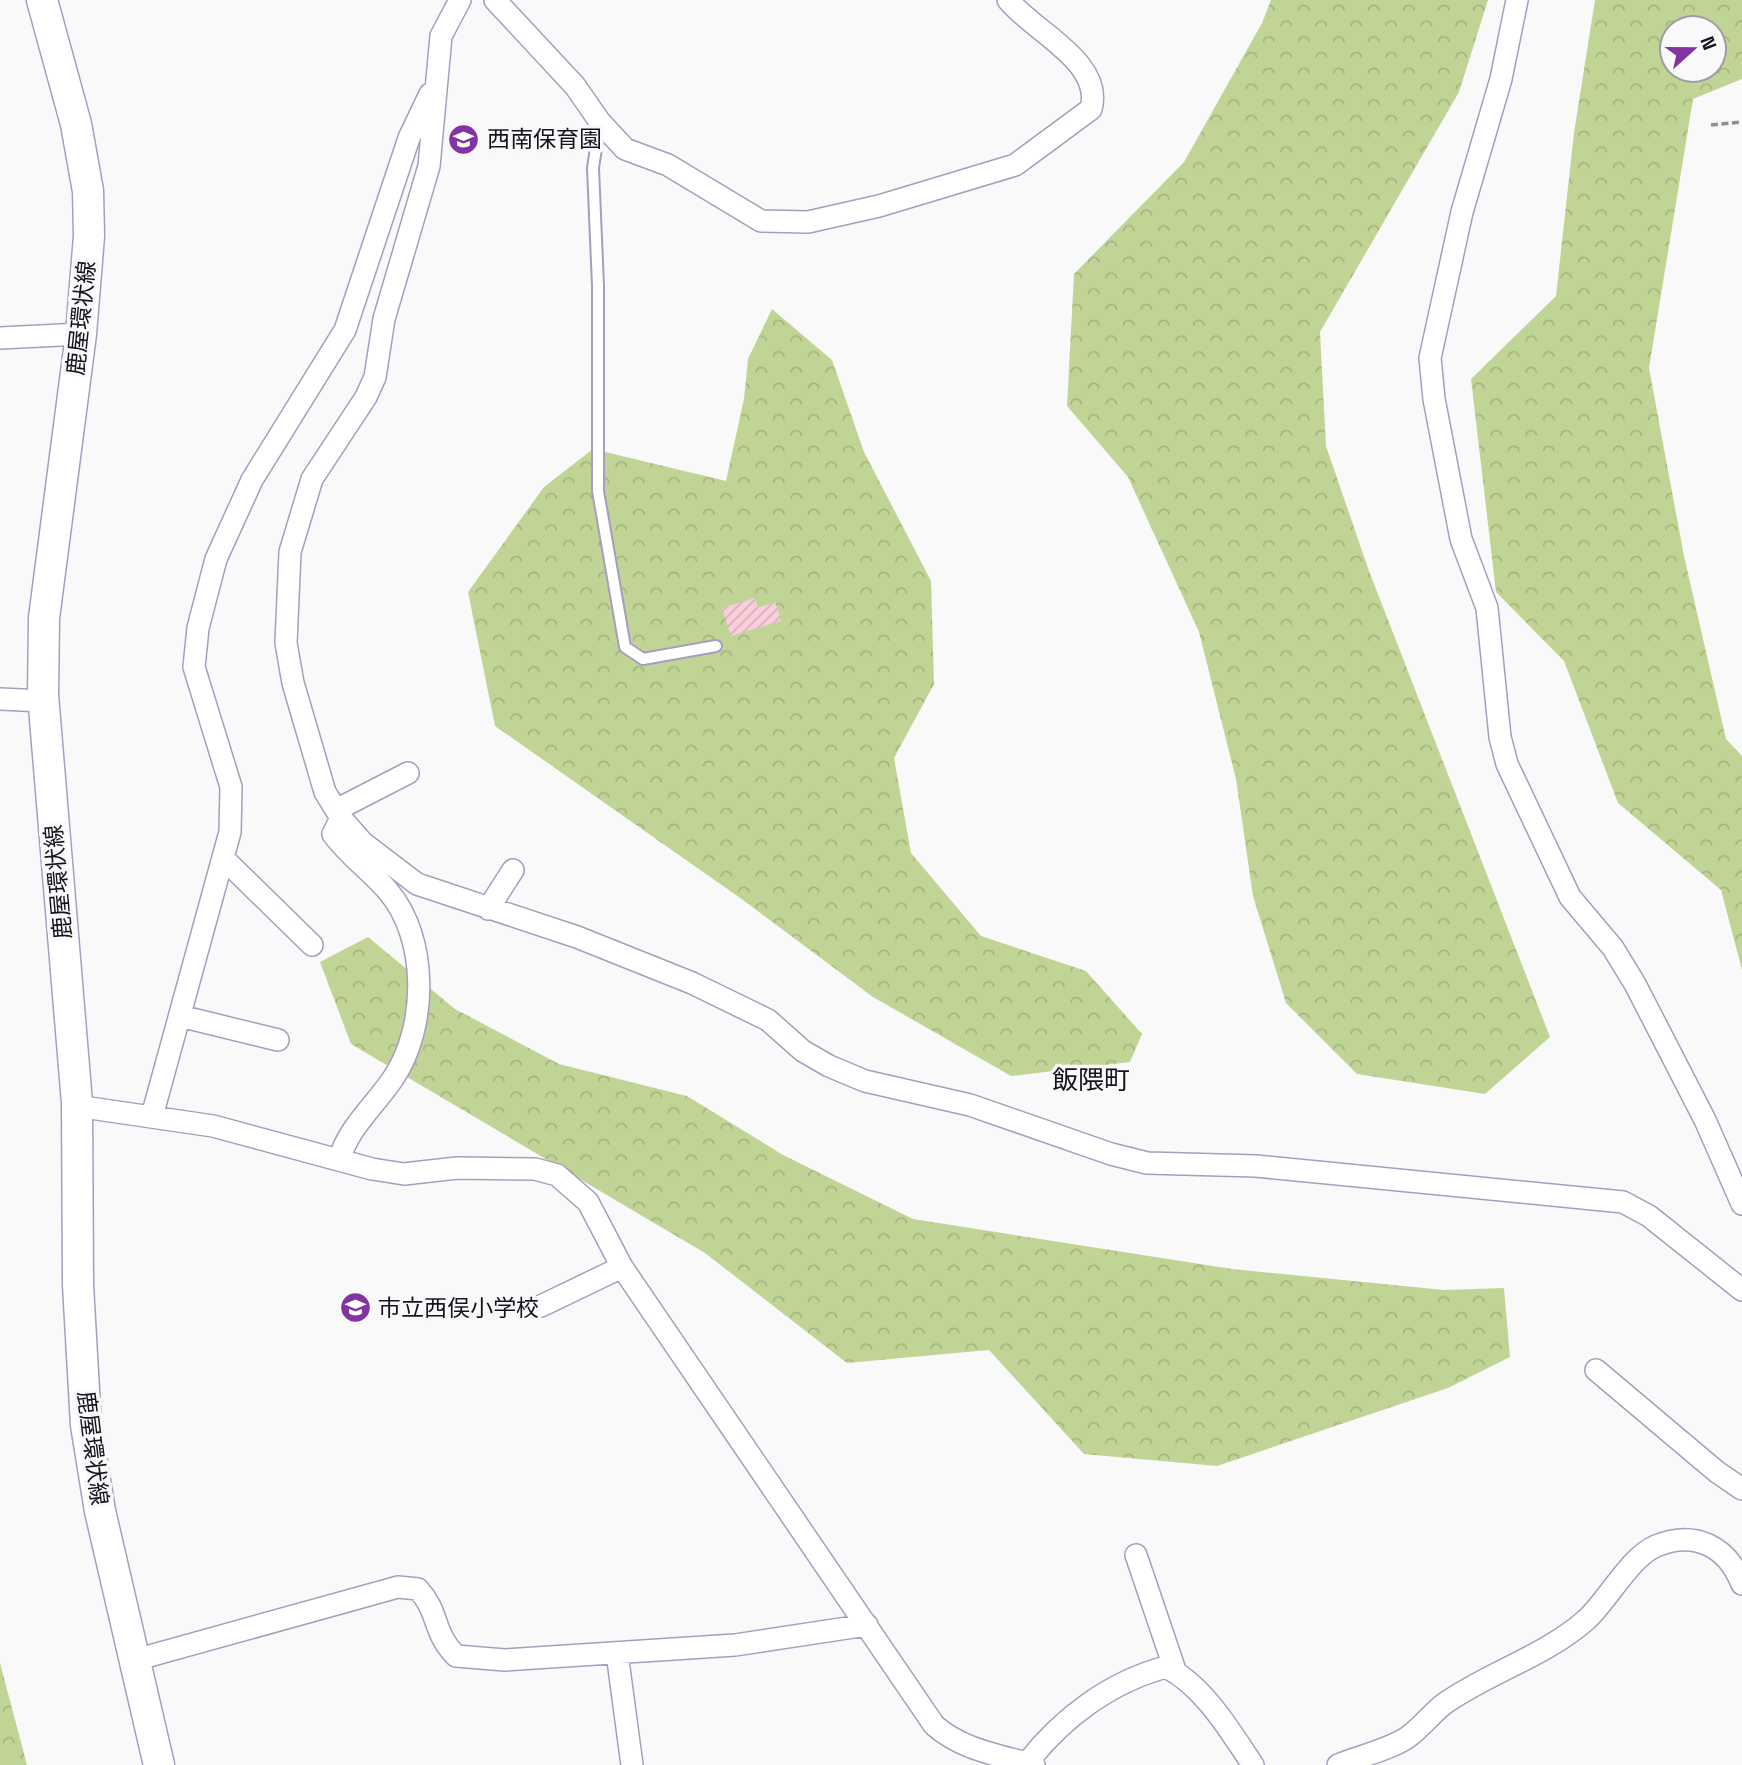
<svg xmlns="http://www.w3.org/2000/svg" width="1742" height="1765" viewBox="0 0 1742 1765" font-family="'Space Grotesk','Noto Sans JP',sans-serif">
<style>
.forest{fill:url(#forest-crowns);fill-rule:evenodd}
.building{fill:url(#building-hatch)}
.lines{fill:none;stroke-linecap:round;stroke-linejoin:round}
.service-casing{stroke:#a89dbf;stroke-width:14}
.minor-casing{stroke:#a89dbf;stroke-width:24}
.secondary-casing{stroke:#a89dbf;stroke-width:33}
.path{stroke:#918f95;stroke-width:3.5;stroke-dasharray:7 3.5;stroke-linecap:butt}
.service{stroke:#fff;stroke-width:10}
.minor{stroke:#fff;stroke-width:21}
.secondary{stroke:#fff;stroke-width:30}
.labels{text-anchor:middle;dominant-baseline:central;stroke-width:7;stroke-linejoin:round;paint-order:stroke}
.poi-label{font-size:23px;fill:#16121e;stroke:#f9f9f9;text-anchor:start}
.street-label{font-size:23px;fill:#16121e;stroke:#f9f9f9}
.quarter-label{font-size:26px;fill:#16121e;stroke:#f9f9f9}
</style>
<defs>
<pattern id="forest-crowns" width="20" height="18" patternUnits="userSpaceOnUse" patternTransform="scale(1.75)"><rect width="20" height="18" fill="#c0d595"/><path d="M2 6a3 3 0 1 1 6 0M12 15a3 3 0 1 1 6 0" fill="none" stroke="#a4b680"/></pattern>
<pattern id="building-hatch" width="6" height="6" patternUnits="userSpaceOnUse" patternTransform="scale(1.75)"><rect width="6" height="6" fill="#faceda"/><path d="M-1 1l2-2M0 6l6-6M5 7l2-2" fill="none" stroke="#d6b0bb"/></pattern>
</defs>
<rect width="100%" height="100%" fill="#f9f9f9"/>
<path class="forest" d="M1271,0h217l-29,92 -139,240 6,114 43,125 181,466 -65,57 -128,-20 -71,-71 -33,-107 -17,-117 -37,-147 -71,-155 -61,-71 7,-132 110,-112 78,-139z
M1595,0h147v79l-49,20 -44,269 35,188 42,183 16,17v214l-21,-80 -103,-87 -54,-142 -68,-69 -25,-213 85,-83 18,-163zM1672,28h42v42h-42z
M772,309l60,51 32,92 67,129 3,103 -40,74 17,95 70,83 105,35 56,63 -12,28 -119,14 -138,-79 -130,-97 -248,-174 -27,-134 76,-105 49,-38 133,32 18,-82 4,-40z
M368,937l87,72 104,55 128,32 96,59 130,64 319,50 212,21 60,-2 6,69 -62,31 -231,78 -133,-12 -95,-104 -142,13 -142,-110 -354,-209 -31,-82z
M0,1663l27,102h-27z"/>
<path class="building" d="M755,598l3,10 17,-6 6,19 -50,15 -9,-28z"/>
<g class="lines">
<defs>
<path id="service" d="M600,122l-7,46 5,118v205l27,156 18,12 73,-13"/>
<path id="minor" d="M460,0l-19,36 -12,130 -45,153 -9,58 -9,20 -54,82 -22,73 -4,91 7,40 32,109 16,26 21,24 55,42 160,53 115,46 76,37 35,31 26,15 36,15 105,24 141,49 36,9 109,3 367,36 26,14 93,74
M495,0l80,86 25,36 25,27 43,16 93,56 47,1 71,-16 136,-41 76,-56c13,-47 -57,-77 -83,-109
M1517,0l-16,79 -39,133 -32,146 4,41 27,140 26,69 13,129 7,27 63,133 43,51 22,36 70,136 37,84
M0,338l81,-4
M0,699l43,2
M336,810l72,-37
M223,858l89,87
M488,909l25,-39
M180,1016l98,24
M77,1103l13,5 123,18 159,43 32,5 53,-6 78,1 22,6 31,27 34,65 312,458c28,25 64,30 100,40
M152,1116l78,-284 1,-45 -37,-120 4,-39 18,-69 36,-79 93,-150 64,-192 21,-44
M339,1160c10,-34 36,-54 55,-83 33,-50 35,-138 -6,-186 -17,-20 -39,-35 -55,-57l8,-16
M541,1306l81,-39
M1596,1370l121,102 25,17
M1136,1555l40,118
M617,1653l15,112
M135,1660l263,-73 20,2c22,24 14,43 38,67l49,4 230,-15 132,-20
M1027,1763c35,-45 83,-81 139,-96 38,19 64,64 87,98
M1338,1765c22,-9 51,-15 70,-28 13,-9 23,-23 36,-33 45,-32 100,-47 142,-84 22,-20 44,-63 70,-74 39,-16 71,0 86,38"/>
<path id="secondary" d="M42,0l34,124 12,67 1,45 -8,98 -37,284 -1,77 34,408 1,182 8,140 14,86 59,254"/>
</defs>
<use href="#service" class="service-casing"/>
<use href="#minor" class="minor-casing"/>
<use href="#secondary" class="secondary-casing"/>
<path class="path" d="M1711,125l31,-3"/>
<use href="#service" class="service"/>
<use href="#minor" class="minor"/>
<use href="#secondary" class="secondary"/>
</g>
<defs>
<symbol id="school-disc" viewBox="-11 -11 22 22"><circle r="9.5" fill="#8433a2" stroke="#f9f9f9"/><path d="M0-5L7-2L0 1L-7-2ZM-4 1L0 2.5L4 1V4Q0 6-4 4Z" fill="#fff"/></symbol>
</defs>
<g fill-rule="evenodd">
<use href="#school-disc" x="446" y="122" width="35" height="35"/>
<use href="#school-disc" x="338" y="1290" width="35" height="35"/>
</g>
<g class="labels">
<g class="poi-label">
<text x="487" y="139">西南保育園</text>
<text x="378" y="1308">市立西俣小学校</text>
</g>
<g class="street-label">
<text transform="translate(81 318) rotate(-84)">鹿屋環状線</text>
<text transform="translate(58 882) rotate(-95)">鹿屋環状線</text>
<text transform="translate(93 1448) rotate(83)">鹿屋環状線</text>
</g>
<g class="quarter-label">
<text x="1091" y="1080">飯隈町</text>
</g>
</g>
<g transform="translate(1693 49) rotate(69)"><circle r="33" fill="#f9f9f9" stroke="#9e9da1" stroke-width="2"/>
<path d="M0-5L12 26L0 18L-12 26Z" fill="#8433a2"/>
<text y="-10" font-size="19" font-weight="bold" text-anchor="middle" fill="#16121e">N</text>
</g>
</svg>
